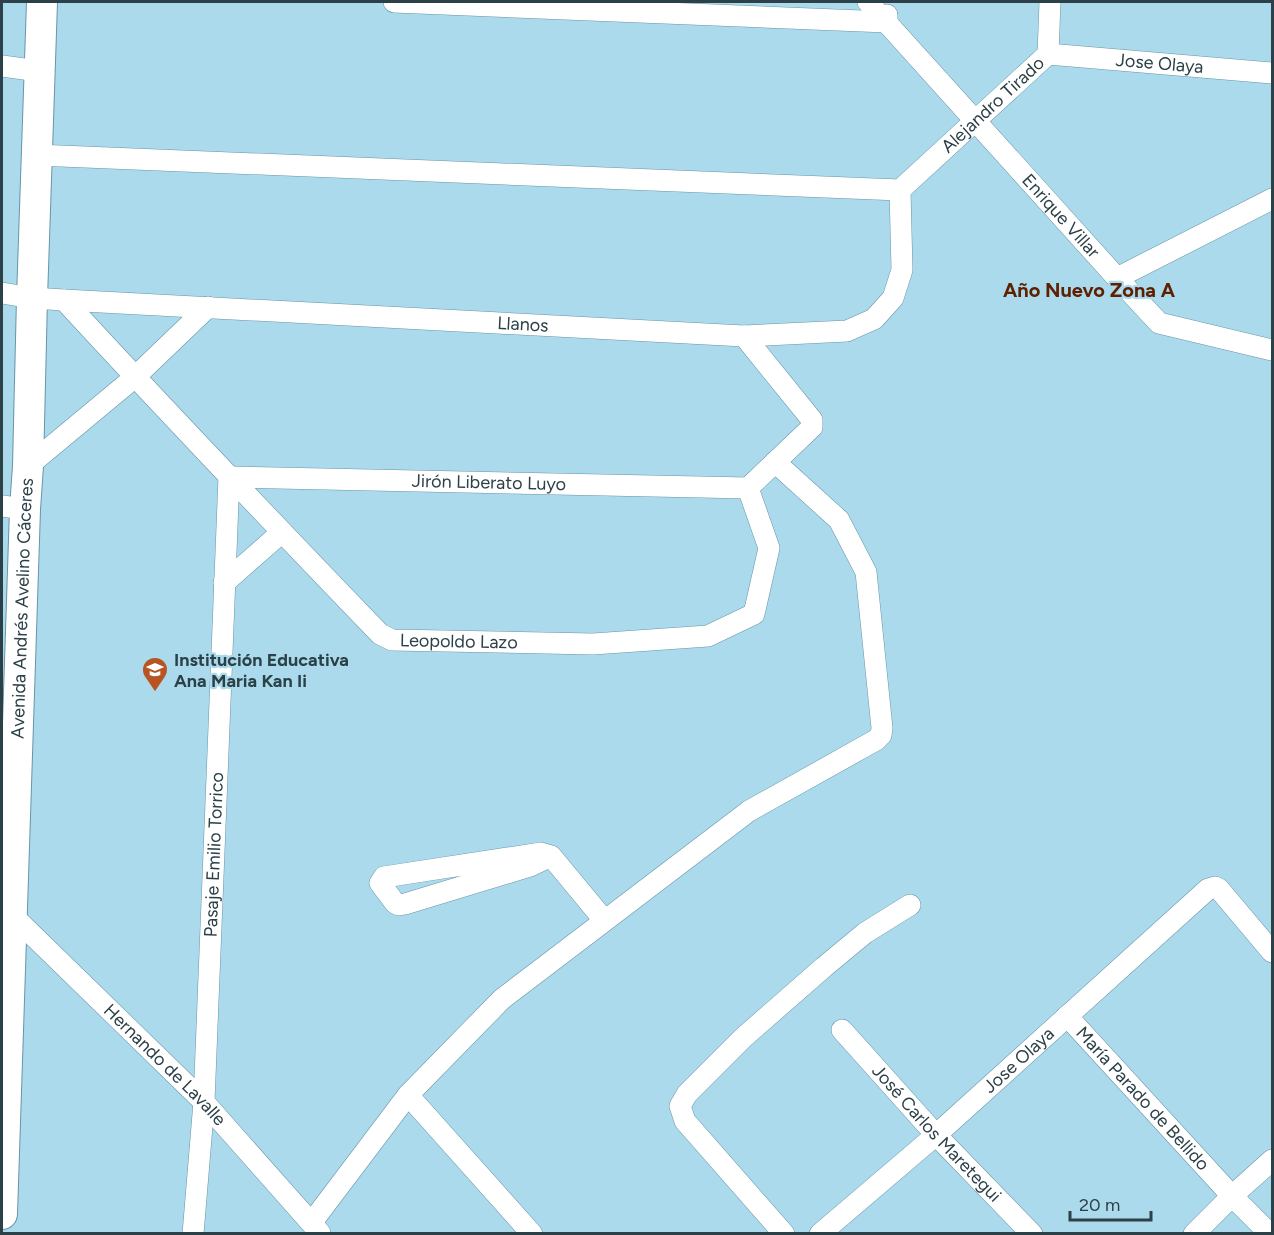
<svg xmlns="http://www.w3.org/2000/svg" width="1274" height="1235" viewBox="0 0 1274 1235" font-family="Figtree,sans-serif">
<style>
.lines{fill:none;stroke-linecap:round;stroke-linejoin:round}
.street-casing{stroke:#6895a7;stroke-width:22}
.secondary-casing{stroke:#6895a7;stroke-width:32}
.street{stroke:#fff;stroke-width:21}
.secondary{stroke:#fff;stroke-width:30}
.labels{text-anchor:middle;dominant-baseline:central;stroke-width:4.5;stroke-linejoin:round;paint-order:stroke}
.street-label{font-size:18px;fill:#2c4047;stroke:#aadaec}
.poi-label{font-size:18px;font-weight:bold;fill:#2c4047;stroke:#aadaec;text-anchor:start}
.neighbourhood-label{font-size:20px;font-weight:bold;fill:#5e2000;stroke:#aadaec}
</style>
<rect width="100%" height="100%" fill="#aadaec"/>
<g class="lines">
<defs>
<g id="street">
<path d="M394,2l493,20v-7"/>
<path id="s1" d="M868,2l249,276 42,45 113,27"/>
<path id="s2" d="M1048,54l224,19"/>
<path d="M2,66l37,5"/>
<path d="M36,155l864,35"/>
<path id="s3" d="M900,190l148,-136 2,-52"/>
<path d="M1117,278l155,-79"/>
<path id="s4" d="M2,293l30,5 32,2 680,36 103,-5 27,-12 19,-21 9,-28 -2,-80"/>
<path id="s5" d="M64,300c104,113 210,224 316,334l12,6 201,4 115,-8 46,-22 15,-66 -21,-60"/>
<path d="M744,336l68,84v7l-64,61"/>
<path d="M28,466l107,-89 73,-70"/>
<path id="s6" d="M229,477l519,11"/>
<path d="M2,506l23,3"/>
<path d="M224,583l58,-51"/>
<path d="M551,856l-21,10 -125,38 -6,1 -4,-2 -15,-20 4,-6 157,-24 10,3 53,64"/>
<path id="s7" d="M12,915l192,187 116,131"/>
<path id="s8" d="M1067,1016l165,180 38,38"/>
<path id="s9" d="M842,1030l94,105 96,99"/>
<path d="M408,1095l124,139"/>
<path d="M312,1222l96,-127 94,-96 247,-188 127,-71 5,-5 1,-7 -16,-156 -27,-52 -64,-58"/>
<path id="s10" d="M193,1234l11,-132 25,-625"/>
<path d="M784,1234l-99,-113 -5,-15 7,-12 57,-57 80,-70 41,-34 45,-28"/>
<path id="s11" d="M820,1234l116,-99 272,-246 7,-2 4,2 53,63"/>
<path d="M1194,1234l38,-38 40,-36"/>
</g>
<g id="secondary">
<path id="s12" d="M2,1214l23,-705 3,-43 4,-168 10,-296"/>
</g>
</defs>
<use href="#street" class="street-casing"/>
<use href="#secondary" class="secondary-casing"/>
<use href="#street" class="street"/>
<use href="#secondary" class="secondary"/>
</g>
<defs>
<symbol id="school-pin" viewBox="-11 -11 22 30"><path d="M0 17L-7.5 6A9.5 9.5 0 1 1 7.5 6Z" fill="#b85322" stroke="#aadaec"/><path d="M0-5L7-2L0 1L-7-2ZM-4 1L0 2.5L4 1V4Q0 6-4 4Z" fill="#fff"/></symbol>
</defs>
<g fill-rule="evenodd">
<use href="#school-pin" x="140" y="655" width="30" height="40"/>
</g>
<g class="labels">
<g class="street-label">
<text stroke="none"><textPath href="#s2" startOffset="112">Jose Olaya</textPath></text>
<text stroke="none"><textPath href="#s3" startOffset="126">Alejandro Tirado</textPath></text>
<text stroke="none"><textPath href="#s1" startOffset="288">Enrique Villar</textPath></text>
<text stroke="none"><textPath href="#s4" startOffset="522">Llanos</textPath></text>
<text stroke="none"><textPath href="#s6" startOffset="260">Jirón Liberato Luyo</textPath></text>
<text stroke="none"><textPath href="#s12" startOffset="606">Avenida Andrés Avelino Cáceres</textPath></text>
<text stroke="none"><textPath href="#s5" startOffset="540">Leopoldo Lazo</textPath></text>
<text stroke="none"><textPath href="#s10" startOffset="380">Pasaje Emilio Torrico</textPath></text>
<text stroke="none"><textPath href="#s11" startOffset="264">Jose Olaya</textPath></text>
<text stroke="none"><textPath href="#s7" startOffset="214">Hernando de Lavalle</textPath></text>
<text stroke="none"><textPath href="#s8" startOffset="112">María Parado de Bellido</textPath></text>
<text stroke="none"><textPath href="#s9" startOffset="140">José Carlos Maretegui</textPath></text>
</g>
<g class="poi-label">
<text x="174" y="660">Institución Educativa<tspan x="174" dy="21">Ana Maria Kan Ii</tspan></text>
</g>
<g class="neighbourhood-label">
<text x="1089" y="290">Año Nuevo Zona A</text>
</g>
</g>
<rect width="1274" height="1235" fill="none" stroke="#2c4047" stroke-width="6"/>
<path d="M1070 1211v9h81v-9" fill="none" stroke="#2c4047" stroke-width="3"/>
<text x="1079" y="1211" font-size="18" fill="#2c4047" stroke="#aadaec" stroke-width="4.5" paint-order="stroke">20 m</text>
</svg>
